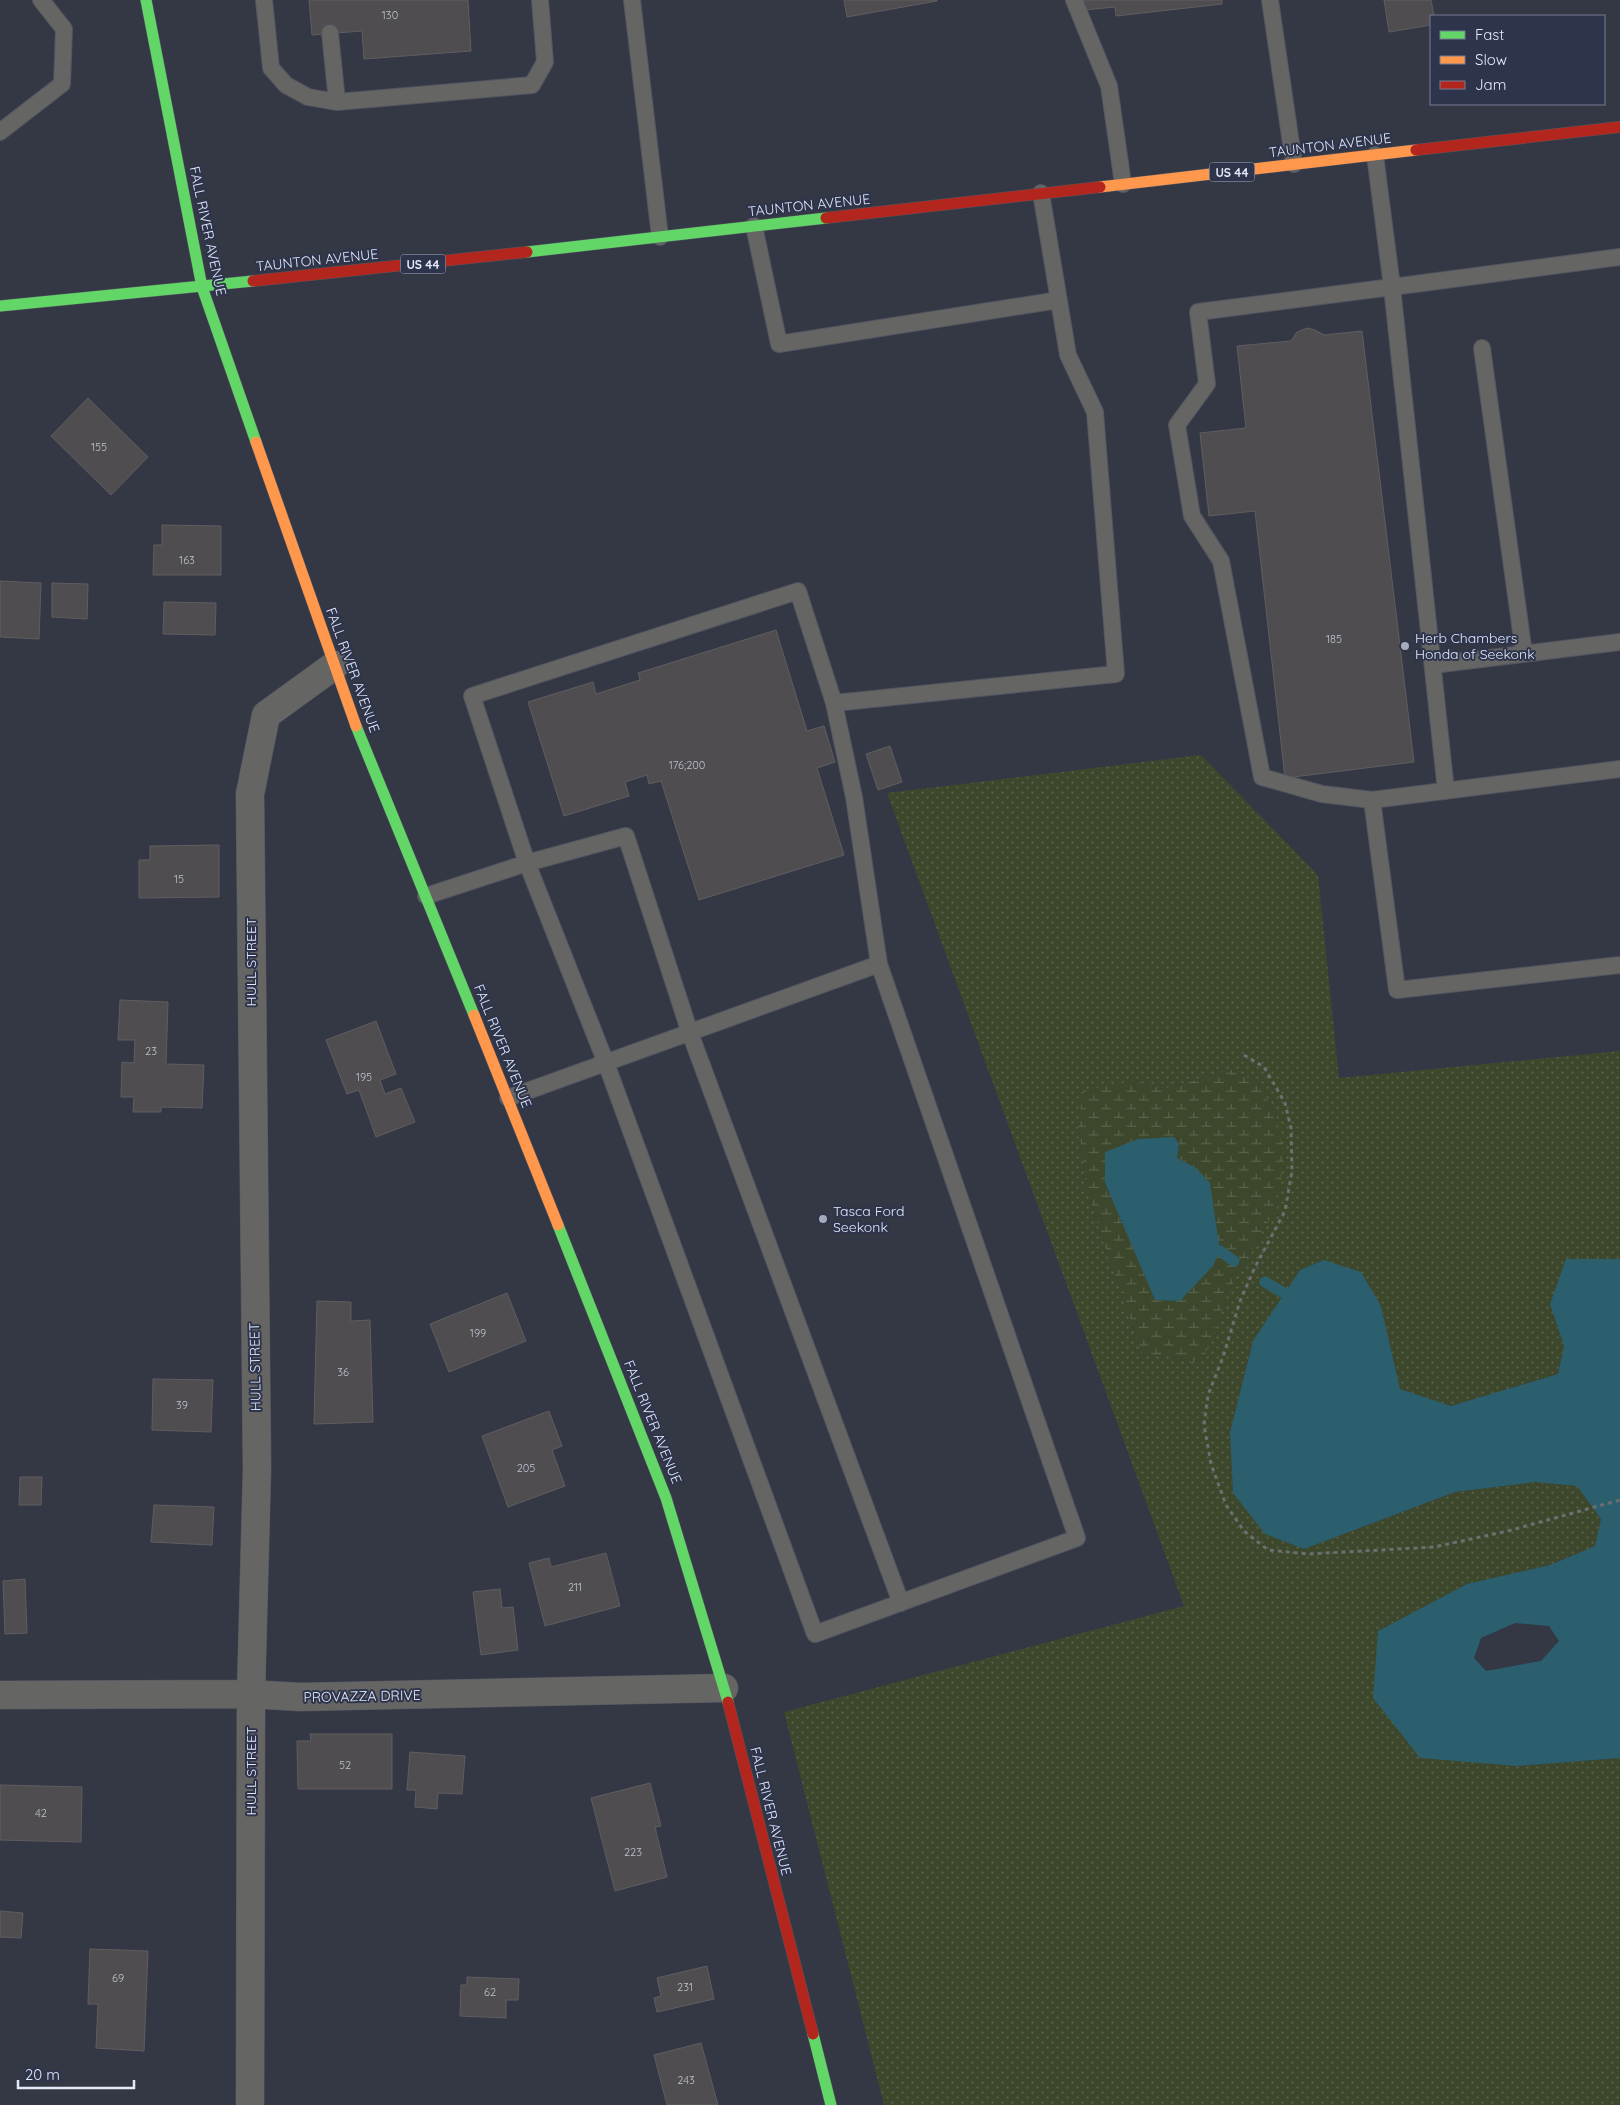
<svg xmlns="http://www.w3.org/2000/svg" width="1620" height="2105" viewBox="0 0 1620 2105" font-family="Quicksand,sans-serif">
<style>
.grass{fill:url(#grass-dots);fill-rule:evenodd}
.wetland{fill:url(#wetland-marsh);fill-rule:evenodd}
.water{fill:#2c5f6d;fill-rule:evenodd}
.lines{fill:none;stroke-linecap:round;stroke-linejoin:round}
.stream{stroke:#2c5f6d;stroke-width:11}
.building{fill:#504d51;stroke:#605d61}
.lane-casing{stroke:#525560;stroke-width:18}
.street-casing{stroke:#525560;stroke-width:29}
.fast-casing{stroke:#525560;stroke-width:12}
.slow-casing{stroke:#525560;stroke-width:12}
.jam-casing{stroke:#525560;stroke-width:12}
.path{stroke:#6c6e70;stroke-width:3;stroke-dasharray:4 4;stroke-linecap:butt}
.lane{stroke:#656564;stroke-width:16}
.street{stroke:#656564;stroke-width:28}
.fast{stroke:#63d668;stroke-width:11}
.slow{stroke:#ff974d;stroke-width:11}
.jam{stroke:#b3261e;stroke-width:11}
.poi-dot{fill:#a6abb9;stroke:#2d344c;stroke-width:2}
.labels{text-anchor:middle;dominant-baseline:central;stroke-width:4;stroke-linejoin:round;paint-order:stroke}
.number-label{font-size:11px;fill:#bec2ce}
.shield{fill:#2d344c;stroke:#acb3c4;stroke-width:1}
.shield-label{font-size:12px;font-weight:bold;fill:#e3e9f8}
.street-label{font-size:14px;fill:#e3e9f8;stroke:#2d344c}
.poi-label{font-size:14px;fill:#e3e9f8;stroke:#2d344c;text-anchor:start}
</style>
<defs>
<pattern id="grass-dots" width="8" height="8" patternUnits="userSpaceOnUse" patternTransform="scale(1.25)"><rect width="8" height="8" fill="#3d472c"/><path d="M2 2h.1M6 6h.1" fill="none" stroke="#59624b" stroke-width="1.8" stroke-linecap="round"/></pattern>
<pattern id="wetland-marsh" width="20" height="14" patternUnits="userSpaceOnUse" patternTransform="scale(1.25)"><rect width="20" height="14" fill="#3d472c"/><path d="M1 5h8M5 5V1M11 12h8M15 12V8" fill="none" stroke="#59624b"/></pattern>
</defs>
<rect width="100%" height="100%" fill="#343845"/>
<path class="grass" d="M1201,755l117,120 21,203 281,-27v208h-54l-16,45 14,42 -6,28 -107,32 -51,-17 -19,-83 -128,35 -23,91 3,61 71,56 151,-57 80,-10 42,4 24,33 -5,27 -46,19 -83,19 -89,47 139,135 103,-8v347h-736l-100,-393 400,-106 -297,-813zM1231,1070l28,14 18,35v88l-37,61 -49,95 -20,-7 -28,-2 -34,-95 -23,-72 -8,-66 56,-40 29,8z"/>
<path class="wetland" d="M1231,1070l28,14 18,35 7,37 -7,51 -37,61 -14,30 -22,59 -13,6 -20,-7 -28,-2 -34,-95 -23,-72 -8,-66 6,-31 50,-9 29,8zM1179,1144l-2,14 19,10 -16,133 -25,-2 -50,-116z"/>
<path class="water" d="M1174,1137l5,7 -2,14 19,10 14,15 10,68 -7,15 -33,35 -25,-1 -50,-117v-31l33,-13z
M1566,1259h54v499l-103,8 -97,-8 -47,-60 5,-67 89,-47 83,-19 45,-19 6,-27 -24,-33 -42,-4 -80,10 -151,57 -39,-15 -32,-41 -3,-61 23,-91 47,-71 24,-10 37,12 20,34 19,83 51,17 107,-32 6,-28 -14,-42zM1515,1623l34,3 10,15 -18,20 -55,10 -12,-13 7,-20z"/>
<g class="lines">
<path class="stream" d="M1220,1251l14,10
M1265,1282l19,11"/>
</g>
<path class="building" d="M309,0h159l3,51 -107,8 -2,-28 -50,4z
M844,0h93v1l-90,16z
M1084,0h138v4l-106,12 -1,-9 -30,3z
M1384,0h47l3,16h-3v9l-42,7z
M1307,328l8,2 9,5 38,-4 52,431 -129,16 -30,-267 -46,5 -9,-83 46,-5 -9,-82 54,-5 6,-9z
M88,398l60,59 -37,38 -60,-59z
M162,525l59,1v49h-68l1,-30h8z
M0,581l41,2 -2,56 -39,-2z
M52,583l36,1 -1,35 -35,-2z
M164,602l52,1 -1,32 -52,-1z
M776,630l31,101 17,-5 11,36 -18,6 27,87 -145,45 -38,-119 -12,3 -2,-9 -22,7 4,14 -65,20 -36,-114 65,-20 3,12 44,-14 -2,-7z
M890,746l12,36 -24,8 -12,-36z
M219,845v52l-80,1v-38h11v-14z
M120,1000l48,2 -2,62 38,1 -2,43 -41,-1v5h-28l1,-15h-13l1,-35 12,1 1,-23h-17z
M376,1021l20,53 -16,6 5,14 16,-6 14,34 -39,15 -17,-47 -12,4 -21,-54z
M507,1293l19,48 -77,31 -19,-48z
M317,1301l34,1v19l19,-1 3,102 -59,2z
M153,1379l60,1 -2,52 -59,-2z
M549,1411l13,35 -10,4 13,36 -57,21 -26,-71z
M20,1477h22l-1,28h-22z
M154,1505l60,2 -2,38 -61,-3z
M606,1553l14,53 -75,20 -16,-63 20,-5 2,9z
M25,1579l2,54 -22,1 -2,-53z
M500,1589l2,19 11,-1 5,43 -37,5 -8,-63z
M310,1734h82v55h-94l-1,-48h14z
M410,1752l55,4 -3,38 -24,-1 -1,16 -22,-2 1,-17h-9z
M650,1783l11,43 -6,1 12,50 -52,14 -24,-93z
M0,1785l82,2 -1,55 -81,-2z
M0,1911l23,2 -2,25 -21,-1z
M90,1949l58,2 -4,100 -48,-3 2,-44h-10z
M707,1966l7,33 -57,13 -3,-14 7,-2 -4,-18z
M467,1977l52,2 -1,21h-12v18l-46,-2 1,-31h6z
M701,2043l17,62h-51l-13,-50z"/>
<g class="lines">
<defs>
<path id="lane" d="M264,0l7,68 15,17 22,12 29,5 195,-17 13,-23 -5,-62
M632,0l28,237
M1074,0l35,86 14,98
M1270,0l24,164
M330,33l7,69
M0,132l62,-48 2,-55 -23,-29
M1375,155l17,132 -194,25 9,72 -30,41 15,91 29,45 41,216 60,17 50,6 248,-31
M754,226l25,118 280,-44
M1482,348l42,306
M1433,665l187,-23
M834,703l282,-29 -21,-262 -27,-57 -27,-162
M1446,791l-54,-504 228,-30
M1372,800l25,190 223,-25
M426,896l101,-33 79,200 209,571 262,-96 -198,-574c-124,45 -247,89 -371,134
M879,964l-25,-167 -20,-94 -36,-112 -326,105 55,167 99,-27 64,197 211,570"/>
<path id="street" d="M0,1695l251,-1 49,3 424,-9
M250,2105l1,-411 6,-226 -7,-674 16,-79 69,-50"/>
<path id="fast" d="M146,0l56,287 54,155
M527,252l299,-34
M0,306l253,-25
M356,726l118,289
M558,1225l108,273 62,204
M813,2034l18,71"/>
<path id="slow" d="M1100,187l316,-37
M256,442l100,284
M474,1015l84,210"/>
<path id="jam" d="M1416,150l204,-23
M826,218l274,-31
M253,281l274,-29
M728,1702l85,332"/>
</defs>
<use href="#lane" class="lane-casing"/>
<use href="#street" class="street-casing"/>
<use href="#fast" class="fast-casing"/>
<use href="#slow" class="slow-casing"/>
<use href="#jam" class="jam-casing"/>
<path class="path" d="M1244,1055l20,12 21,36 6,25 1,43 -7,40 -30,56 -15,34 -17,56 -15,38 -4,30 7,39 15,41 18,26 24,19 41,4 125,-7 74,-16 112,-31"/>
<use href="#lane" class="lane"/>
<use href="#street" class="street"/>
<use href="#fast" class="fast"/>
<use href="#slow" class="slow"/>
<use href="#jam" class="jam"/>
</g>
<g class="poi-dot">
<circle cx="1405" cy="646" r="5"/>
<circle cx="823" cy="1219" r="5"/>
</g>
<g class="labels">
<g class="number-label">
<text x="390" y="15">130</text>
<text x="99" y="447">155</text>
<text x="187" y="560">163</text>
<text x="1334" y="639">185</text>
<text x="687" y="765">176;200</text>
<text x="179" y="879">15</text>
<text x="151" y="1051">23</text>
<text x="364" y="1077">195</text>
<text x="478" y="1333">199</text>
<text x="343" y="1372">36</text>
<text x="182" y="1405">39</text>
<text x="526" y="1468">205</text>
<text x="575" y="1587">211</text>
<text x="345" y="1765">52</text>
<text x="41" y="1813">42</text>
<text x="633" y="1852">223</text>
<text x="118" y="1978">69</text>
<text x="685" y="1987">231</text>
<text x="490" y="1992">62</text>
<text x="686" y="2080">243</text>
</g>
<g class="shield">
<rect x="1209.5" y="162.5" width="45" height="19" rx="4"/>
<rect x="400.5" y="254.5" width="45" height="19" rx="4"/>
</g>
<g class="shield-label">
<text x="1232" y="172">US 44</text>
<text x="423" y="264">US 44</text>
</g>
<g class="street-label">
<text transform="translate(1330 145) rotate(-7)">TAUNTON AVENUE</text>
<text transform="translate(809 205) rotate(-6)">TAUNTON AVENUE</text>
<text transform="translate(208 231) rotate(78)">FALL RIVER AVENUE</text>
<text transform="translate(317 260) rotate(-6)">TAUNTON AVENUE</text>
<text transform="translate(353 670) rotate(70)">FALL RIVER AVENUE</text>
<text transform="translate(251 962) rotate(-90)">HULL STREET</text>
<text transform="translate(503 1046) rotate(68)">FALL RIVER AVENUE</text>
<text transform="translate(255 1367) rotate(-91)">HULL STREET</text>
<text transform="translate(653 1422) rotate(68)">FALL RIVER AVENUE</text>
<text transform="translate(362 1696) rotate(-1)">PROVAZZA DRIVE</text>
<text transform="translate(251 1771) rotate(-90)">HULL STREET</text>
<text transform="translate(771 1811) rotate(76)">FALL RIVER AVENUE</text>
</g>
<g class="poi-label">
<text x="1415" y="638">Herb Chambers<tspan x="1415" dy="16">Honda of Seekonk</tspan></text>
<text x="833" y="1211">Tasca Ford<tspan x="833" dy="16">Seekonk</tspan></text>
</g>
</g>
<rect x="1430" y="15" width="175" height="90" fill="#2d344c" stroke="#767c91"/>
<rect x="1440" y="31" width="25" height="8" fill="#63d668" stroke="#767c91"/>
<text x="1475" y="40" font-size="15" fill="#e3e9f8">Fast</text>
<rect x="1440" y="56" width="25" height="8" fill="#ff974d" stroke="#767c91"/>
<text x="1475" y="65" font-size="15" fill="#e3e9f8">Slow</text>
<rect x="1440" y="81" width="25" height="8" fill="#b3261e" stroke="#767c91"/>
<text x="1475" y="90" font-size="15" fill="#e3e9f8">Jam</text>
<path d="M18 2080v8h116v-8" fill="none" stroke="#e3e9f8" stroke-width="2.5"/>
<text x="25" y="2080" font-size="15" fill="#e3e9f8" stroke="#2d344c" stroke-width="4" paint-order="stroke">20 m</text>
</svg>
